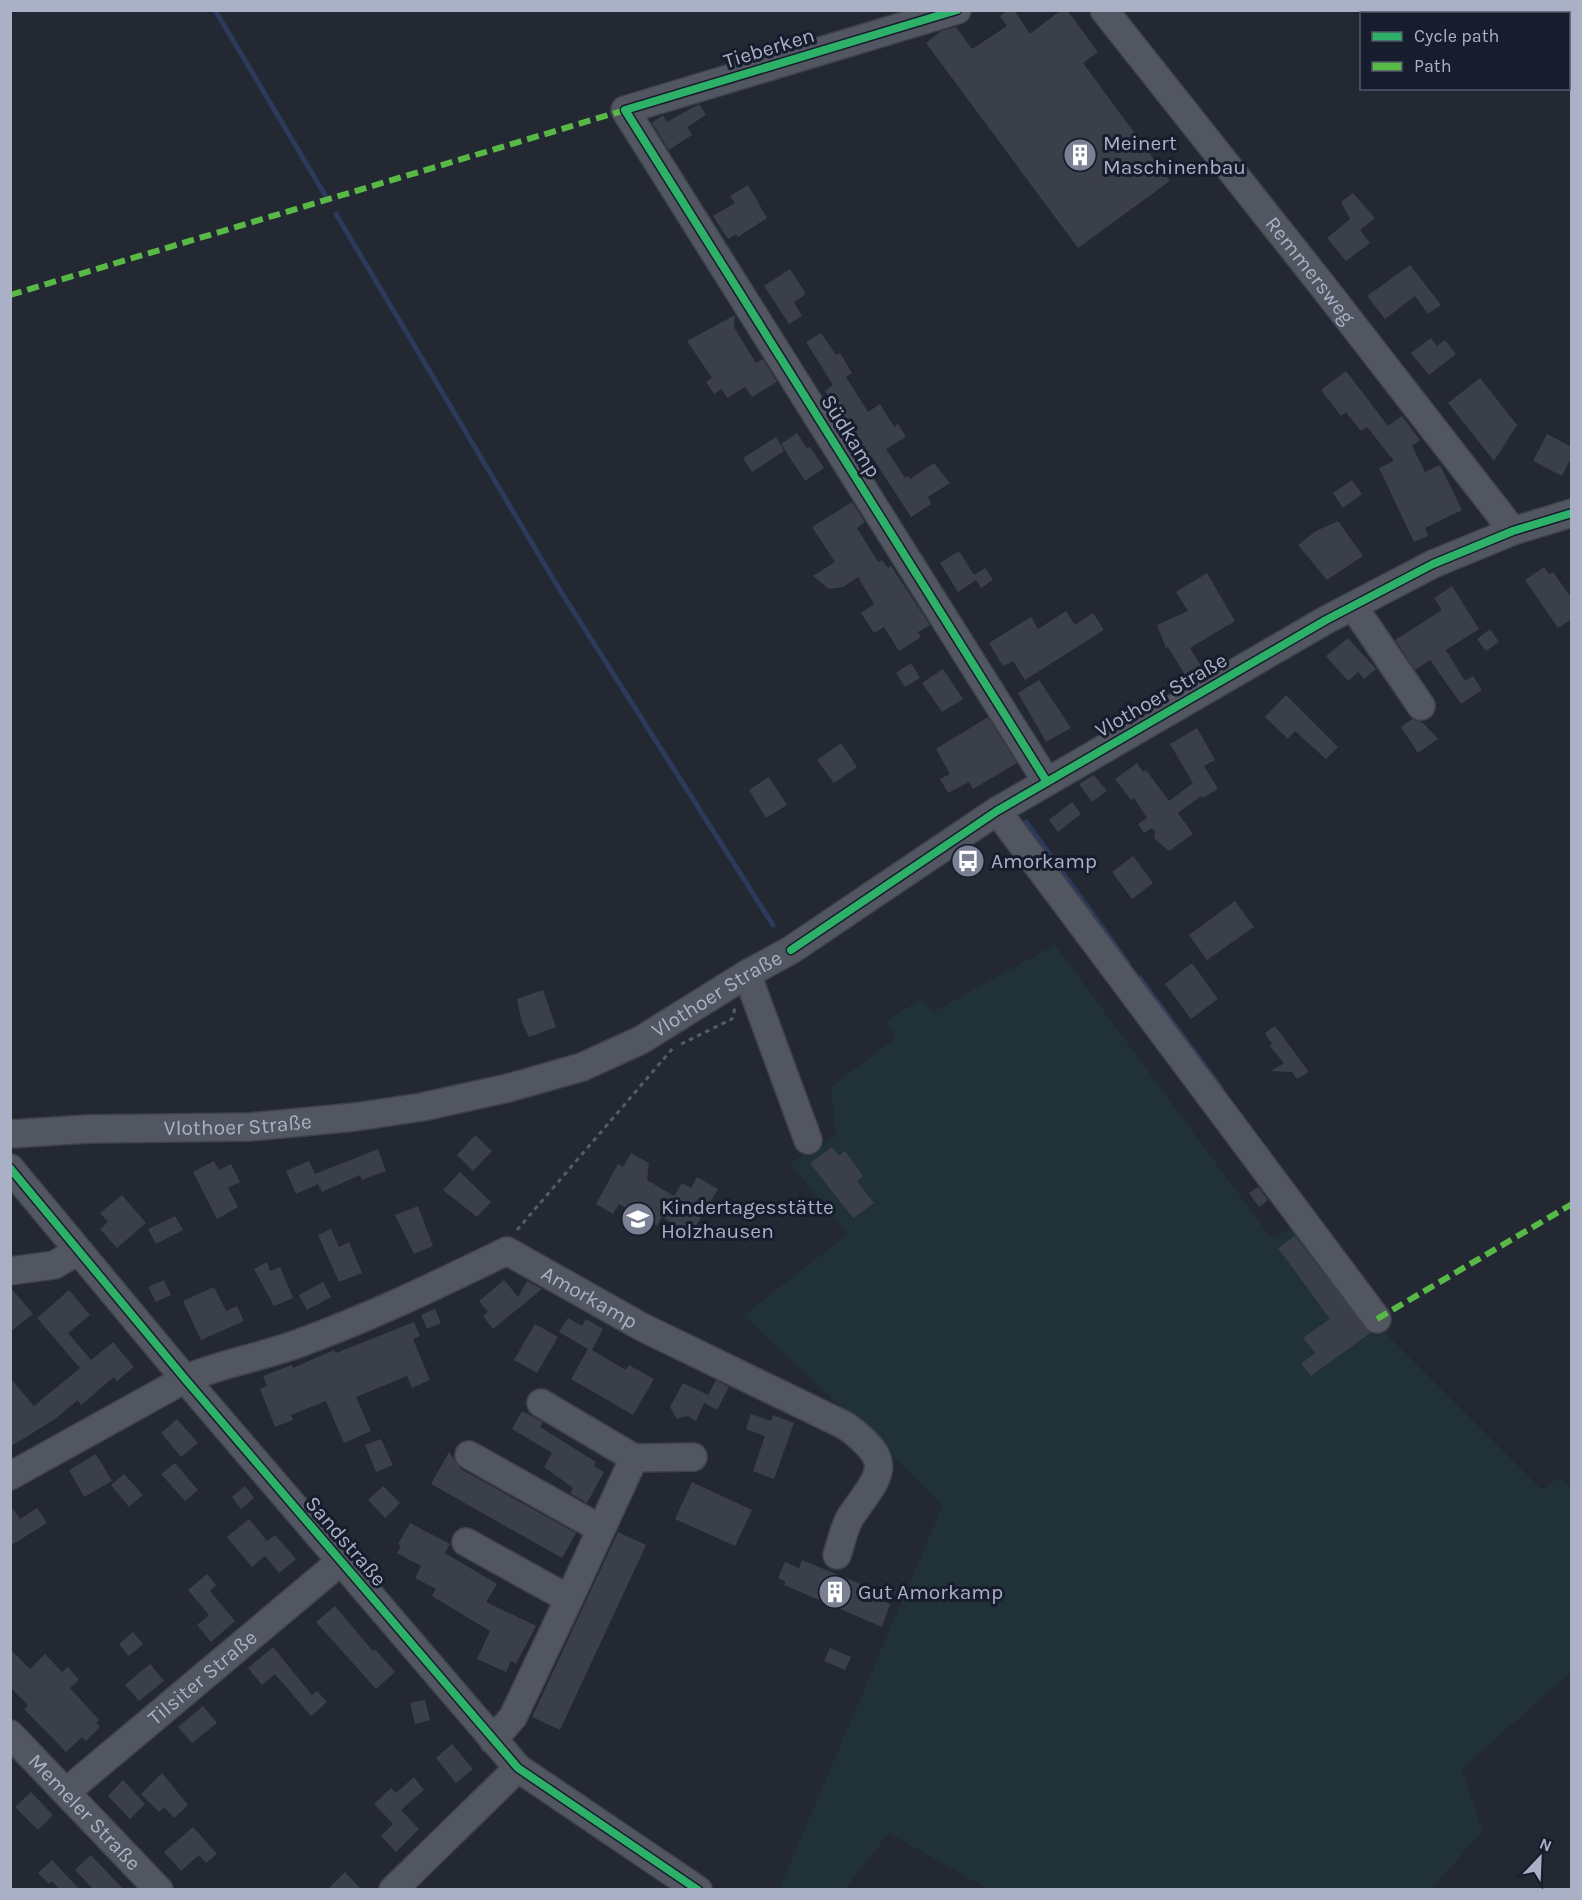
<svg xmlns="http://www.w3.org/2000/svg" width="1582" height="1900" viewBox="0 0 1582 1900" font-family="Karla,sans-serif">
<style>
.green{fill:#203238}
.lines{fill:none;stroke-linecap:round;stroke-linejoin:round}
.stream{stroke:#2c3a5b;stroke-width:5}
.building{fill:#3b3f49}
.minor-casing{stroke:#3f434c;stroke-width:30}
.path{stroke:#565b64;stroke-width:3;stroke-dasharray:4.5 4.5;stroke-linecap:butt}
.minor{stroke:#525661;stroke-width:27}
.quiet{stroke:#58b947;stroke-width:6;stroke-dasharray:12 6;stroke-linecap:butt}
.cycleway-casing{stroke:#171d2c;stroke-width:11}
.cycleway{stroke:#2db169;stroke-width:8}
.labels{text-anchor:middle;dominant-baseline:central;stroke-width:6;stroke-linejoin:round;paint-order:stroke}
.street-label{font-size:21px;fill:#aab1c6;stroke:#171d2c}
.poi-label{font-size:21px;fill:#aab1c6;stroke:#171d2c;text-anchor:start}
</style>
<rect width="100%" height="100%" fill="#232832"/>
<path class="green" d="M1055,945l216,293 27,-12 78,107 6,-3 160,160 18,-13 11,10v185l-109,97 21,62 -52,58h-443l-99,-56 -44,56h-66l164,-384 -199,-190 104,-81 -58,-71 46,-27 -5,-49 65,-49 -10,-17 35,-22 12,13z"/>
<g class="lines">
<path class="stream" d="M215,10l110,185
M336,214l222,373 215,338
M1026,822l102,141
M1140,978l81,110"/>
</g>
<path class="building" d="M1008,10h6l16,24 31,-24h6l31,42 -15,11 87,118 -92,67 -152,-205 15,-12 15,-4 16,22 35,-23 -7,-10z
M699,104l7,11 -19,12 5,8 -23,15 -17,-27 11,-8 4,7z
M748,185l19,33 -29,19 -2,-3 -8,5 -15,-23 22,-13 -5,-7z
M1353,193l22,25 -15,12 10,13 -24,18 -19,-23 23,-19 -9,-17z
M1410,265l31,40 -13,9 -13,-18 -30,23 -18,-23z
M790,269l16,25 -12,8 8,14 -13,8 -25,-38z
M735,315l-1,12 22,36 7,-4 14,23 -25,15 -7,-10 -18,11 -5,-9 -8,5 -8,-12 6,-4 -25,-37z
M821,333l15,22 4,-2 12,20 -6,4 22,35 12,-8 14,23 4,-3 8,13 -20,12 19,29 3,-2 2,3 24,-16 16,20 -22,14 3,7 -20,13 -39,-60 -4,2 -43,-68 8,-6 -27,-43z
M1431,338l6,8 8,-6 11,14 -27,21 -18,-22z
M1346,371l42,55 14,-10 18,24 -8,6 13,26 15,-7 22,45 -37,18 3,8 -14,6 -35,-74 15,-7 -27,-34 -6,4 -15,-19 -5,4 -20,-26z
M1480,378l37,47 -23,36 -46,-58z
M797,433l10,16 3,-2 14,21 -19,13 -24,-37z
M1547,434l25,13v9l-10,20 -29,-15z
M776,437l8,14 -32,21 -9,-14z
M1352,480l10,14 -19,14 -10,-15z
M852,502l13,20 -8,6 21,34 4,-2 6,8 3,-2 39,59 -12,7 3,5 -22,14 -15,-24 -10,6 -13,-20 13,-9 -16,-27 -15,10 -14,2 -16,-13 22,-14 -23,-35z
M1338,521l25,35 -36,24 -29,-35 18,-14z
M959,551l15,24 11,-7 8,12 -12,8 -5,-8 -18,12 -18,-29z
M1544,567l5,7 4,-2 19,27v20l-14,9 -33,-48z
M1207,573l28,48 -45,27 11,18 -16,9 -17,-28 -2,1 -9,-23 31,-14 -12,-19z
M1452,586l27,43 -33,21 19,31 8,-5 9,14 -21,14 -31,-44 -15,10 -20,-30 47,-30 -8,-12z
M1066,611l9,14 18,-12 11,17 -79,50 -12,-19 -9,5 -3,-3 -12,-20 42,-26 7,12z
M1490,629l9,13 -13,9 -9,-12z
M1348,638l28,31 -12,10 -6,-7 -10,9 -22,-25z
M911,663l9,15 -15,9 -9,-14z
M943,669l20,30 -21,13 -20,-29z
M1039,680l32,48 -25,14 -28,-49z
M1286,695l52,52 -12,12 -31,-28 -7,8 -23,-22z
M988,717l29,46 -44,26 -4,-7 -21,11 -8,-14 10,-5 -14,-25z
M1412,719l10,3 16,17 -20,14 -17,-26z
M1197,728l18,32 -11,6 14,23 -15,9 -2,-2 -23,17 15,21 -24,17 -15,-13 1,-6 -3,-4 -8,5 -6,-9 9,-6 -13,-20 -3,2 -16,-21 22,-16 6,9 3,-2 23,31 24,-18 -23,-39z
M841,743l16,24 -23,16 -17,-23z
M1094,775l13,16 -15,11 -13,-18z
M769,777l18,28 -21,13 -17,-28z
M1072,802l9,12 -23,18 -9,-12z
M1133,856l20,27 -21,16 -20,-27z
M1235,901l19,26 -47,33 -18,-25z
M1192,963l26,36 -27,20 -26,-35z
M543,990l13,37 -27,10 -7,-14 -5,-24z
M1275,1026l34,46 -12,7 -5,-7 -21,-1 13,-8 -14,-17 2,-2 -7,-11z
M475,1135l17,16 -19,20 -16,-16z
M832,1147l7,9 6,-5 18,25 -6,5 17,22 -21,15 -43,-55z
M378,1149l8,22 -24,9 -2,-5 -38,17 -4,-8 -22,10 -10,-23 23,-10 6,13z
M631,1153l18,10 -2,17 27,16 8,-13 9,5 6,-11 21,12 -27,45 -29,-17 -5,9 -38,-22 -6,10 -17,-10 22,-40 5,3z
M214,1161l5,9 12,-6 9,18 -12,6 10,19 -21,12 -24,-47z
M460,1172l31,30 -14,15 -34,-27z
M1258,1187l10,13 -9,7 -10,-14z
M122,1195l24,28 -29,25 -17,-19 8,-7 -8,-9z
M418,1206l15,40 -19,8 -19,-39z
M175,1216l8,14 -27,14 -8,-15z
M331,1229l8,18 10,-5 13,31 -23,9 -21,-47z
M1295,1236l75,97 -59,43 -10,-12 14,-11 -12,-15 27,-19 -52,-71z
M267,1262l3,9 10,-4 13,31 -19,8 -20,-37z
M164,1280l7,15 -15,7 -8,-15z
M504,1280l14,17 9,-16 15,8 -49,40 -10,-13 5,-4 -9,-11z
M323,1282l8,15 -24,13 -8,-15z
M10,1287l23,27 -23,18z
M214,1287l12,24 11,-5 7,15 -43,19 -18,-39z
M69,1290l21,25 -22,18 12,14 11,13 22,-18 21,25 -17,14 -3,-4 -33,28 -3,-5 -23,19 -45,28v-69l24,28 46,-38 -43,-50z
M435,1309l6,14 -14,6 -6,-14z
M568,1318l14,8 4,-7 17,10 -11,21 34,20 3,-5 25,14 -21,36 -62,-36 17,-30 -29,-17z
M414,1322l6,14 -7,3 17,41 -18,8 -5,-12 -51,21 15,34 -27,12 -18,-42 -35,14 2,5 -18,7 -15,-38 7,-3 -4,-10 29,-11 1,3 41,-18 2,3z
M535,1324l23,13 -21,36 -23,-13z
M716,1380l13,7 -12,23 -13,-7z
M683,1383l25,12 -12,26 -9,-5 -10,3 -7,-12z
M522,1411l21,11 -3,5 56,35 -2,4 10,6 -17,31 -17,-10 3,-5 -29,-21 8,-14 -40,-24z
M751,1414l20,7 2,-6 21,8 -20,56 -21,-8 12,-35 -19,-7z
M177,1419l21,24 -17,14 -20,-24z
M381,1439l12,26 -17,7 -11,-27z
M449,1452l12,17 115,64 -14,25 -131,-74z
M96,1454l16,27 -28,16 -15,-27z
M175,1463l23,27 -13,11 -24,-27z
M124,1474l19,21 -14,12 -18,-22z
M692,1482l60,28 -17,36 -60,-27z
M245,1486l9,12 -13,11 -9,-12z
M383,1486l17,17 -15,15 -17,-18z
M10,1505l10,14 17,-11 10,15 -37,23z
M249,1519l18,22 8,-6 21,24 -17,14 -14,-17 -13,11 -25,-30z
M410,1523l40,21 -5,9 52,31 -11,18 50,24 -20,38 -5,-3 -5,11 -29,-13 13,-28 -58,-35 4,-7 -21,-11 6,-12 -24,-13 4,-7 -3,-2z
M618,1532l28,13 -86,185 -28,-13z
M802,1560l68,28 -2,7 22,9 -8,23 -98,-42 2,-3 -8,-4 7,-16 14,6z
M207,1574l9,11 -6,6 25,30 -24,21 -14,-17 12,-10 -21,-25z
M335,1606l38,45 2,-2 20,23 -19,17 -60,-67z
M133,1632l10,12 -14,12 -10,-12z
M273,1647l39,48 5,-4 10,11 -16,14 -36,-42 -13,11 -14,-17z
M830,1648l21,9 -6,13 -21,-9z
M10,1649l20,20 15,-15 17,18 6,-5 11,13 -9,8 29,32 -3,3 4,4 -14,14 -4,-4 -16,15 -42,-43 4,-4 -18,-18z
M150,1664l14,17 -25,20 -14,-16z
M425,1700l5,20 -15,4 -5,-21z
M203,1706l14,17 -25,20 -14,-16z
M452,1744l21,25 -17,14 -20,-25z
M162,1773l26,32 -14,13 -10,-11 -5,5 -18,-18z
M414,1777l10,13 -23,20 18,19 -23,23 -15,-16 12,-12 -19,-20 17,-16 5,5z
M123,1780l22,24 -15,15 -22,-23z
M31,1792l22,23 -15,15 -23,-23z
M193,1827l24,27 -11,9 -7,-8 -18,16 -17,-19z
M91,1855l33,35h-30l-19,-20z
M52,1860l28,30h-20l-8,-9 -3,3 -11,-11z
M345,1872l17,18h-35z"/>
<g class="lines">
<defs>
<g id="minor">
<path d="M957,10l-332,100 422,672"/>
<path id="s1" d="M1104,10l218,275 191,246"/>
<path d="M1353,606l68,100"/>
<path d="M997,811l380,508"/>
<path d="M747,974l61,166"/>
<path id="s2" d="M10,1134l78,-5 162,-2 105,-10 67,-10 86,-19 74,-21 59,-27 106,-66 44,-24 206,-139 329,-191 107,-56 80,-33 59,-18"/>
<path d="M10,1168l175,211 333,389 180,122"/>
<path d="M10,1271l44,-6 23,-13"/>
<path d="M541,1403l93,55 -65,141"/>
<path d="M469,1455l132,74"/>
<path d="M634,1458l59,-1"/>
<path id="s3" d="M10,1476l175,-97c35,-15 72,-21 109,-34 73,-26 143,-60 213,-94l135,76 204,99c49,37 36,46 5,90 -7,11 -10,27 -14,39"/>
<path d="M466,1542l103,57 -56,118 -20,23"/>
<path id="s4" d="M10,1734l149,156"/>
<path id="s5" d="M66,1792l274,-230"/>
<path d="M393,1890l125,-122"/>
</g>
</defs>
<use href="#minor" class="minor-casing"/>
<path class="path" d="M681,1044l51,-25 3,-11
M517,1230l156,-182"/>
<use href="#minor" class="minor"/>
<path class="quiet" d="M10,295l615,-185
M1377,1319l195,-115"/>
<defs>
<path id="cycleway" d="M957,10l-332,100 422,672
M791,950l206,-139 329,-191 107,-56 80,-33 59,-18
M10,1168l175,211 333,389 180,122"/>
</defs>
<use href="#cycleway" class="cycleway-casing"/>
<use href="#cycleway" class="cycleway"/>
</g>
<defs>
<symbol id="building-disc" viewBox="-11 -11 22 22"><circle r="9.5" fill="#7b8192" stroke="#171d2c"/><path d="M-4-6H4V6H1V3H-1V6H-4ZM-2.5-4.3h1.7v1.8h-1.7ZM.8-4.3h1.7v1.8H.8ZM-2.5-1h1.7V.8h-1.7ZM.8-1h1.7V.8H.8Z" fill="#fff"/></symbol>
<symbol id="bus-disc" viewBox="-11 -11 22 22"><circle r="9.5" fill="#7b8192" stroke="#171d2c"/><path d="M-5-6H5V4H4V6H2V4H-2V6H-4V4H-5ZM-3.5-4V0h7V-4ZM-3.5 1.2v1.5H-2V1.2ZM2 1.2v1.5H3.5V1.2Z" fill="#fff"/></symbol>
<symbol id="school-disc" viewBox="-11 -11 22 22"><circle r="9.5" fill="#7b8192" stroke="#171d2c"/><path d="M0-5L7-2L0 1L-7-2ZM-4 1L0 2.5L4 1V4Q0 6-4 4Z" fill="#fff"/></symbol>
</defs>
<g fill-rule="evenodd">
<use href="#building-disc" x="1061" y="136" width="38" height="38"/>
<use href="#bus-disc" x="949" y="842" width="38" height="38"/>
<use href="#school-disc" x="619" y="1200" width="38" height="38"/>
<use href="#building-disc" x="816" y="1573" width="38" height="38"/>
</g>
<g class="labels">
<g class="street-label">
<text transform="translate(769 48) rotate(-17)">Tieberken</text>
<text stroke="none"><textPath href="#s1" startOffset="332">Remmersweg</textPath></text>
<text transform="translate(851 436) rotate(58)">Südkamp</text>
<text transform="translate(1161 695) rotate(-30)">Vlothoer Straße</text>
<text stroke="none"><textPath href="#s2" startOffset="732">Vlothoer Straße</textPath></text>
<text stroke="none"><textPath href="#s2" startOffset="228">Vlothoer Straße</textPath></text>
<text stroke="none"><textPath href="#s3" startOffset="642">Amorkamp</textPath></text>
<text transform="translate(346 1541) rotate(49)">Sandstraße</text>
<text stroke="none"><textPath href="#s5" startOffset="178">Tilsiter Straße</textPath></text>
<text stroke="none"><textPath href="#s4" startOffset="108">Memeler Straße</textPath></text>
</g>
<g class="poi-label">
<text x="1103" y="143">Meinert<tspan x="1103" dy="24">Maschinenbau</tspan></text>
<text x="991" y="861">Amorkamp</text>
<text x="661" y="1207">Kindertagesstätte<tspan x="661" dy="24">Holzhausen</tspan></text>
<text x="858" y="1592">Gut Amorkamp</text>
</g>
</g>
<rect width="1582" height="1900" fill="none" stroke="#aab1c6" stroke-width="24"/>
<rect x="1360" y="12" width="210" height="78" fill="#171d2c" stroke="#52586a" stroke-width="1.5"/>
<rect x="1372" y="32" width="30" height="9" fill="#2db169" stroke="#52586a" stroke-width="1.5"/>
<text x="1414" y="42" font-size="18" fill="#aab1c6">Cycle path</text>
<rect x="1372" y="62" width="30" height="9" fill="#58b947" stroke="#52586a" stroke-width="1.5"/>
<text x="1414" y="72" font-size="18" fill="#aab1c6">Path</text>
<g transform="translate(1540 1858) rotate(23)" stroke="#171d2c" stroke-width="4.5" paint-order="stroke">
<path d="M0-4.5L10 22L0 15L-10 22Z" fill="#aab1c6"/>
<text y="-9" font-size="16" font-weight="bold" text-anchor="middle" fill="#aab1c6">N</text>
</g>
</svg>
